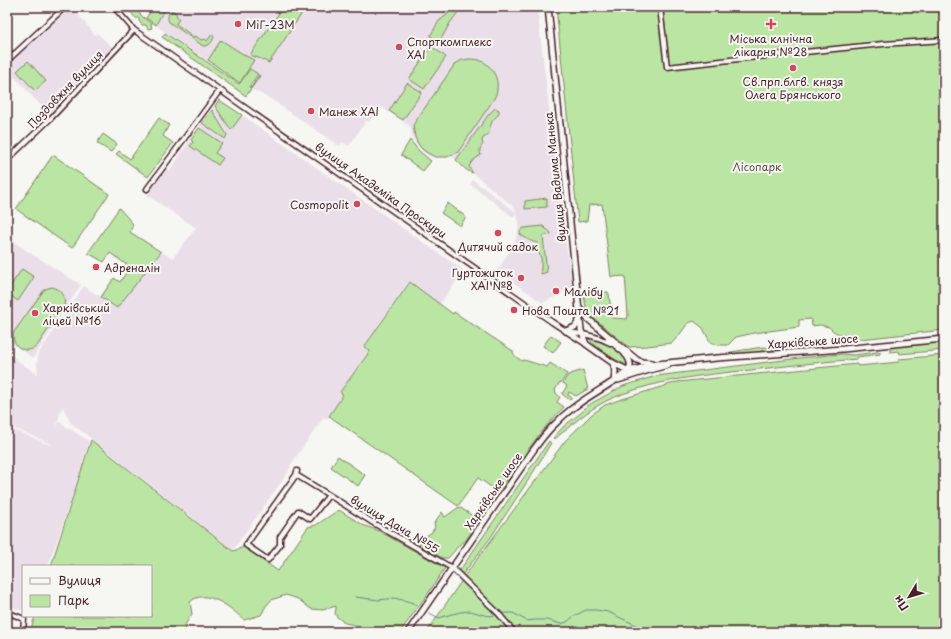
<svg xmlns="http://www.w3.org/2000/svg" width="951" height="639" viewBox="0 0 951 639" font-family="'Playpen Sans',sans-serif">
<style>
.built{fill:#eadfe9}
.green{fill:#bae5a3;stroke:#828267}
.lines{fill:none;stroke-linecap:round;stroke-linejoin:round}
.stream{stroke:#678395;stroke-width:1}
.minor-casing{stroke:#4a1f2b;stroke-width:7}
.major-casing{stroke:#4a1f2b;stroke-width:8}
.minor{stroke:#f6f6f2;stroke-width:4}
.major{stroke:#f6f6f2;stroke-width:5}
.poi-dot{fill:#d1495b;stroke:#f6f6f2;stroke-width:1.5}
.labels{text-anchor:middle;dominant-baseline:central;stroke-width:4;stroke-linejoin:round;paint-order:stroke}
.poi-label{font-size:11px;fill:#4a1f2b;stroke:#f6f6f2;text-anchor:start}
.street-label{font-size:11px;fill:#4a1f2b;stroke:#f6f6f2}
.park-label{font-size:11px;fill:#665049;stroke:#f6f6f2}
</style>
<rect width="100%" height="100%" fill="#f6f6f2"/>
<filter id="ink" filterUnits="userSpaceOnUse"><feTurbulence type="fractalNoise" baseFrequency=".025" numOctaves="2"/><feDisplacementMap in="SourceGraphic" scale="8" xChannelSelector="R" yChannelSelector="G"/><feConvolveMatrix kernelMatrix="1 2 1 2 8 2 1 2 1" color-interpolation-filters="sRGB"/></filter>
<g filter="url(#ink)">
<path class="built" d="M67,7h5l23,28 2,-2 17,16 -65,65 -42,-45v-6l34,-31z
M152,7h385l20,169 15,111 -29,16 -46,-32 17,-27 4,-12 1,-10 -3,-8 -3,3 -43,-33 3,-4 43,32 -1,-4 -59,-49 -4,-2 -16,1 -5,-1 -7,-4 -12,-15 -1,-11 -31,-21 -11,16 -1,-1h-2l-17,25 -6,-4 -4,4 -67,-46 -32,-17 -95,-65z
M219,99l71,50 174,122 -24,33 -31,-22 -46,65 6,4 -29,41 3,2 -16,25 -3,-2 -33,47 -2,7 -56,79 -163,-128 -7,-15 -3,5 -4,17 3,-7 30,19 -6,20 -9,31 -26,74h-25v45l-16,-6v-178l43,18 1,-1 -44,-19v-72l31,22 -1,-11 1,-10 46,-68 33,22 44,-56 12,6 23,-30 -49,-33 19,-26 4,2 20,-31z
M7,238l74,47 -48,73 -26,-18z"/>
<path class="green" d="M124,7h9l11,11 8,6 -1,1 1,3 -4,1 -2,-4h-4l-3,-4v-2c-1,-1 -2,-1 -3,-1 -4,-2 -3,-7 -8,-6z
M154,7h13l-7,10 -4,8 -10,-7z
M281,7h25l-37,56 -8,-4 -11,-4 29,-42z
M452,7h10l-12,16 -10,18 -5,-1 -5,-4 9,-15 10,-8z
M556,7h388v323l-93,10 -18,-9 -4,-4 -9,-2 -8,1 -1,-7 -12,1v7l-45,6 -18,4 -8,8h-10l-8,-3 -7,-14 -9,-7 -6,2 -8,11 -8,9 -25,3 -18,1 -42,-34 -3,-17 2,-2 22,-2 1,2 3,24 15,1 1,-4 -3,-39 -14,1 -9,-73 -13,1 -2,16 -9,1z
M171,10c5,0 5,6 8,9l-3,5 18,13 2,-1 5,4 4,-1 2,2 5,-7 2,3c-2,5 -4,9 -11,9l-34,-24c-2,-5 -1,-8 2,-12z
M165,33l74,51 11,-15 8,5 -9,13 2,1 8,-13 1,1 -14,20 -84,-59z
M221,40l25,16 8,4 -14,23 -32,-23z
M431,46l15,11 -22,32 -15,-10z
M469,59c3,0 7,0 10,1 12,4 20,17 18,30 0,3 -2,6 -3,9l-36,53 -11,5h-12l-9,-5 -5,-4 -4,-6 -2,-5 -2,-12 42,-61 7,-4z
M28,61l18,20 -11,10 -18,-20z
M407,83l15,9 -19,28 -14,-9z
M219,100l23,15 -11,15 -16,-24z
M495,108l4,2v4c-3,3 -7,6 -8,10 -3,7 1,10 -8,14l-1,3 1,3c-3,4 -4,6 -2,11 -5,3 -10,6 -12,12l4,6c-8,-2 -11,-8 -17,-13l33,-46z
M212,110l15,25 -2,4 -23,-16z
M159,118l10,7 -6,11 10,7 -25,34 -32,-23 3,-3 11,8z
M199,128l23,15 -7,10 8,5 -5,7 -28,-19 3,-4 -2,-2z
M103,134l14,10 -6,8 -14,-9z
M410,140l9,11 12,10 -8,10 -22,-16z
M53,155l56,39 -37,54 -56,-39z
M547,198v9l-22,2v-8z
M448,203l18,14 -6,9 -19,-13z
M119,208l14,16 -3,8 31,20 -44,56 -16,-11 13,-19 6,4 10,-15 -20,-14 -6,9 -16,-9z
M543,226l3,3 2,1 3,3v1l-8,2 4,36 -6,2c-1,-8 3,-17 -4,-23l1,-8c-7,-1 -13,-5 -18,-9 0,-4 1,-4 4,-6z
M22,269l12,8 -16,24 -11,-8v-2z
M410,282l43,32 1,-2 59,39c0,5 5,7 9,10l2,-1 23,7 3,-4 17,11 -6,9 -1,-1 -5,8 1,3 4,4 -3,5 7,5c-26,25 -45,56 -65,85l-21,-14 -20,28 -129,-90 14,-21 -3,-3 30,-41 -6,-4z
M52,287c10,2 14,9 12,19l-27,40c-11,10 -27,0 -23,-14l30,-42 4,-2z
M551,335l10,7 -8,11 -10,-7z
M588,337c16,4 34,12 41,28 -11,-2 -36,-19 -41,-28z
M944,342v8l-44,4 -1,-3 -9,1v-5z
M806,344v2l-74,9 -1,-3 32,-5 11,1z
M877,352h3v2l-23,3v2c-36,3 -71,7 -106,11 -50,5 -99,10 -145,31 -19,10 -35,24 -51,38l-2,-1 11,-12 18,-14 3,-4 7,-5 31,-17 33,-10 144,-18 41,-4 13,1z
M944,355v277h-437l-3,-3 -8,3h-69l39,-58 99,-133 26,-26 14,-10 14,-5 58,-18 180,-18 1,2 41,-4v-3z
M583,370l5,19 -12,7 -7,-4 -1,3 4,3 -2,2 -8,-6 5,-8 -4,-3 5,-8z
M91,440l142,111 11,-4 34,24 30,-44 8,-2 23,-15 24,15 16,6 66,37 -18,27 -27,37h-23l-12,-5 -20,-4 -8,-6 -2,-4 1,-4v-3l-13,4 -12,-1 -13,-10 -12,-4 -15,5 -5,6 -5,9 -17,5c-12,-12 -39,-33 -54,-18l2,12 -7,11 1,7h-156l5,-16h116v-50h-100z
M549,441l2,2 -22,36 -38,58 -28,37 -4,-2 1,-2z
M338,456l27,19 -7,11 -27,-19z
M459,507l14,9 3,-1 4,2 -3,7 -12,17 -3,1 -12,14 -2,2h-6l-23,-13 7,-9 6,-4 3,-5 -1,-4 8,-11 3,5z"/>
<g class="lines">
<path class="stream" d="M355,597l24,3 15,-2 13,3 6,2 5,3
M429,613l10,5c9,-3 19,-6 29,-7 9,0 16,7 28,4
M501,613h12l14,8 8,-1h12l14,4 6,-2 7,-6 12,-6h10l12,2 43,20"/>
<defs>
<path id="minor" d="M114,7l20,23 418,292 34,22
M660,7l7,60 99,-11 117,-12 61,-4
M7,61l58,-54
M7,160l44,-42 83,-88
M147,189l73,-99
M569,332c14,2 28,4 41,11
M297,471l-1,4 33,20 46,29 77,44 46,45 16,19
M296,475l-50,70 22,15 12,-15v-8l18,-26 12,8 19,-24
M7,612l17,7 -1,13"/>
<path id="major" d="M548,7l33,323 5,14 27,19 16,8h17
M580,309l7,9 7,6 43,36 5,2 10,1
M566,331l9,-4 4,-6
M608,339l18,15
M625,354c5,5 7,12 3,19
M613,363c3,6 2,11 1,18
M618,380l28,-9 22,-6
M408,632l124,-180c7,-10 15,-21 24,-29 16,-17 36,-28 55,-40 7,-4 12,-9 18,-12l28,-7 60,-6 126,-9 101,-10"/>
</defs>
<use href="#minor" class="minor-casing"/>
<use href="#major" class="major-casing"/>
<use href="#minor" class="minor"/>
<use href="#major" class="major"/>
</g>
</g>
<g class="poi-dot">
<circle cx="238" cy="24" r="4"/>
<path d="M769 18h4v4h4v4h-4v4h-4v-4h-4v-4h4z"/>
<circle cx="399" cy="47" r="4"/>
<circle cx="793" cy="68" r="4"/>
<circle cx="311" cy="111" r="4"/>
<circle cx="357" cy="204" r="4"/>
<circle cx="498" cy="233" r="4"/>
<circle cx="96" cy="267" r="4"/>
<circle cx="521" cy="278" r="4"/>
<circle cx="556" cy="291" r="4"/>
<circle cx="514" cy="310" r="4"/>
<circle cx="35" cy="313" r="4"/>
</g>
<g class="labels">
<g class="poi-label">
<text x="246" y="24">МіГ-23М</text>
<text x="771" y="38" text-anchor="middle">Міська клнічна<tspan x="771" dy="13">лікарня №28</tspan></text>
<text x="407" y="41">Спорткомплекс<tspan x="407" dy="13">ХАІ</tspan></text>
<text x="793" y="81" text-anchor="middle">Cв.прп.блгв. князя<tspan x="793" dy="13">Олега Брянського</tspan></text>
<text x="319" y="111">Манеж ХАІ</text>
<text x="349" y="204" text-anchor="end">Cosmopolit</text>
<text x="498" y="246" text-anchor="middle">Дитячий садок</text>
<text x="104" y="267">Адреналін</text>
<text x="513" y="272" text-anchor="end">Гуртожиток<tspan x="513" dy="13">ХАІ №8</tspan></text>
<text x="564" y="291">Малібу</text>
<text x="43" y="307">Харківський<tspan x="43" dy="13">ліцей №16</tspan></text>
<text x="522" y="310">Нова Пошта №21</text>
</g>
<g class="street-label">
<text transform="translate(65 89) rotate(-46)">Поздовжня вулиця</text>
<text transform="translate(555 177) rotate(-96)">вулиця Вадима Манька</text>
<text transform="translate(381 190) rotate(35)">вулиця Академіка Проскури</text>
<text transform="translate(813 341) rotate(-4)">Харківське шосе</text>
<text transform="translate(493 491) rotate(-55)">Харківське шосе</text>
<text transform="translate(395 524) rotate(31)">вулиця Дача №55</text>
</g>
<g class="park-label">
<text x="757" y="166">Лісопарк</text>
</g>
</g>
<rect width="951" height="639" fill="none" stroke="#f6f6f2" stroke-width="24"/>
<rect x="12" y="12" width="927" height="615" fill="none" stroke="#4a1f2b" stroke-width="1.5" filter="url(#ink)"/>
<rect x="22" y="565" width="130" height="52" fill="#f6f6f2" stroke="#b1a0a2"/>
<rect x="30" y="578" width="20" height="6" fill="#f6f6f2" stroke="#b1a0a2"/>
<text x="58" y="585" font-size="12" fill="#4a1f2b">Вулиця</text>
<rect x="30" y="595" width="20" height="12" fill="#bae5a3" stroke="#b1a0a2"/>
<text x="58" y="605" font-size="12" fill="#4a1f2b">Парк</text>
<g transform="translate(909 597) rotate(232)" stroke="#f6f6f2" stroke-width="3" paint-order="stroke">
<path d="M0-3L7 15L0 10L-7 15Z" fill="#4a1f2b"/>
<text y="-6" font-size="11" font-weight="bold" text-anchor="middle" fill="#4a1f2b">Пн</text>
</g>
</svg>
